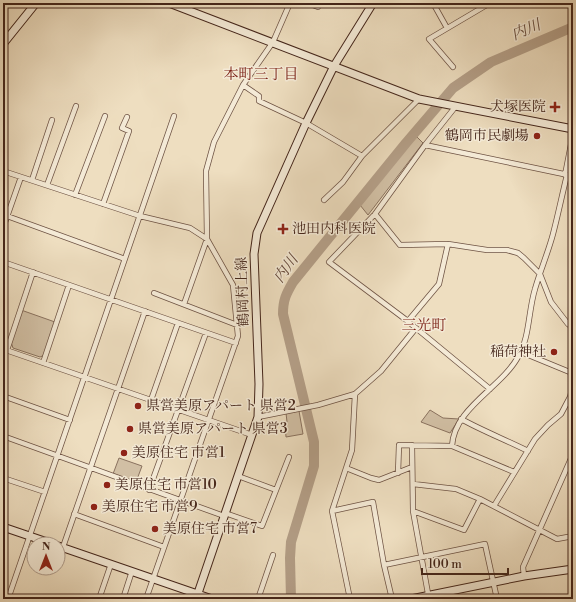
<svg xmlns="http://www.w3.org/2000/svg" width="576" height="602" viewBox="0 0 576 602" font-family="'Libre Bodoni','Noto Serif JP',serif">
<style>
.green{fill:#d1bfa4;stroke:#8a725f}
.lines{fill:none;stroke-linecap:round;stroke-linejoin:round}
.river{stroke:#b49f88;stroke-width:10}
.street-casing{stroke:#6e5344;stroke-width:6}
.secondary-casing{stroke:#44251a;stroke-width:9}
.street{stroke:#f4ead6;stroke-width:4.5}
.secondary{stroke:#f4ead6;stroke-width:7}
.poi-dot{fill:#8f2418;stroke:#f4ead6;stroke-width:1.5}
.labels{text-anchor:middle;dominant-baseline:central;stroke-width:3;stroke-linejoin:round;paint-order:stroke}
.poi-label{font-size:14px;fill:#44251a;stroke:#f4ead6;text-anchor:start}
.street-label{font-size:14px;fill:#44251a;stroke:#f4ead6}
.water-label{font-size:15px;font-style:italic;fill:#664a3b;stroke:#f4ead6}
.neighbourhood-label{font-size:15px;fill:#7a1f14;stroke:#f4ead6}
</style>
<rect width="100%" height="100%" fill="#eedec0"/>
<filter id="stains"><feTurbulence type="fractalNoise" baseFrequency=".005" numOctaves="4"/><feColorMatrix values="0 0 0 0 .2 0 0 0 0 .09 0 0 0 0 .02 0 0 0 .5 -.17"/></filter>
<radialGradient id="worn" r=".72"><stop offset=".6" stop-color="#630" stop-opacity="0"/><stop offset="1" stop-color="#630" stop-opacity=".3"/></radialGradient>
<path class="green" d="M415,135l8,8 -55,72 -8,-10z
M21,310l34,12 -10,33 -5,2 -27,-9 -2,-6z
M430,410l13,8 16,1 -9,14 -29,-11z
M299,411l4,23 -17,3 -1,-14 2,-1 -1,-9z
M119,458l23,8 -6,16 -23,-8z"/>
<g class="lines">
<path class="river" d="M291,599l-1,-41 1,-16 23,-76v-24l-31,-128c0,-14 3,-20 10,-32l113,-139 47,-55 38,-26 82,-35"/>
<defs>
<path id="street" d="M308,3l10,4 2,-4
M433,3l14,25
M453,67l-24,-28 61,-36
M243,85l16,11v5l47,22 56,33
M456,106l-31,39 -50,69 -46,48 76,57 85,70
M425,145l148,31
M3,171l137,45 50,12 17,11 26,46 5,51 -92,263
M565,175l8,-41
M32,180l20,-60
M47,185l29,-79
M75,195l30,-79
M324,200l19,-18 19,-26 57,-57
M103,204l26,-73 -7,-3 5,-11
M375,214l25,31 48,-1 39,6h20l11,3 6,5 16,16 11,28 17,22 5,4
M7,216l118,43
M3,228l18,-51
M3,262l233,81
M154,293l83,32
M184,304l23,-65 -1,-68 8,-29 29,-57 30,-43 17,-39
M408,321l31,-37 9,-40
M3,349l249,86
M7,350l26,-78
M521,352l51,21
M43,363l26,-78
M573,371l-1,2 1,10
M3,396l67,24
M151,400l27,-77
M258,417l60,-12 37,-11 26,-23 35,-43
M461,419c22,12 45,21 67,32
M3,436l221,80
M412,445l1,66 16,88
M452,446c2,-38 49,-58 66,-89 12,-20 10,-45 17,-68 5,-18 13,-36 18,-55 5,-19 9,-39 14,-59
M346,468l25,10 8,2 33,-13
M398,473l1,-28 53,1 62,26
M238,476l38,14
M3,478l42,14
M413,484l43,5 24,10 77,40 16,-3
M149,490l57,-157
M494,506l41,-67 13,-14 13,-11 9,-17 3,-11
M332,511l41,-9 11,63 8,34
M413,511l51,19 16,-31
M225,513l37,13 27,-69
M74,514l90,33
M63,547l82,-236
M384,565l101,-21 12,55
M524,576l-1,-9 50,-113
M8,599l166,-483
M99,599l12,-35
M123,599l9,-28
M258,599l15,-44
M350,599l-18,-88 20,-61 3,-56"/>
<path id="secondary" d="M169,3l250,96 154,30
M3,44l33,-41
M3,527l50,17
M58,546l154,53
M196,599l62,-182 1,-33 -5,-130 3,-21 49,-110 28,-57 39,-63
M411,599l113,-23 49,-7"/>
</defs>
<use href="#street" class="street-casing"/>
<use href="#secondary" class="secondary-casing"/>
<use href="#street" class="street"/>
<use href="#secondary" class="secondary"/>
</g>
<g class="poi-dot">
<path d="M553 101h4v4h4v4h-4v4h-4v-4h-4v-4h4z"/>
<circle cx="537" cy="136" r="4"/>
<path d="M281 223h4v4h4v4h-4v4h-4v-4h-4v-4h4z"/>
<circle cx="554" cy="352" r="4"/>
<circle cx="138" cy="406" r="4"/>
<circle cx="130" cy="429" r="4"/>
<circle cx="124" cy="453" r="4"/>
<circle cx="107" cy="485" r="4"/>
<circle cx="94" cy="507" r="4"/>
<circle cx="155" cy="529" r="4"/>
</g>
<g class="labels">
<g class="poi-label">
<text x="546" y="107" text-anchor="end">犬塚医院</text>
<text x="529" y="136" text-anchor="end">鶴岡市民劇場</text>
<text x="292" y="229">池田内科医院</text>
<text x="546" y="352" text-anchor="end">稲荷神社</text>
<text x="146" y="406">県営美原アパート 県営2</text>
<text x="138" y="429">県営美原アパート 県営3</text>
<text x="132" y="453">美原住宅 市営1</text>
<text x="115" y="485">美原住宅 市営10</text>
<text x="102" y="507">美原住宅 市営9</text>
<text x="163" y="529">美原住宅 市営7</text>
</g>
<g class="street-label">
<text transform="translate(243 292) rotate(-92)">鶴岡村上線</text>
</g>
<g class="water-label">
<text transform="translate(526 30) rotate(-23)">内川</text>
<text transform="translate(286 269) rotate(-55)">内川</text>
</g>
<g class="neighbourhood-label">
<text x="261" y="74">本町三丁目</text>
<text x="424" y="325">三光町</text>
</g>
</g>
<rect width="576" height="602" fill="none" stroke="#eedec0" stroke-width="16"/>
<rect x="4" y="4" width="568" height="594" fill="none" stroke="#44251a" stroke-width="2"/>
<rect x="8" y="8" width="560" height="586" fill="none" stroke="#44251a"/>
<g transform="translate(46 556)"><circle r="19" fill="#f4ead6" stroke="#ae9b8b"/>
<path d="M0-3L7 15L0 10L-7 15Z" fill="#8f2418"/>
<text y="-6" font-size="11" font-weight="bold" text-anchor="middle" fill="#44251a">N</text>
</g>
<path d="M422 568v6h86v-6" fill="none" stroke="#44251a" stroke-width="2"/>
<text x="428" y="568" font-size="12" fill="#44251a" stroke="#f4ead6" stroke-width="3" paint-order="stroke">100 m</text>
<rect width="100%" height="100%" filter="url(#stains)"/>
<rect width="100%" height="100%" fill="url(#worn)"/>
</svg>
